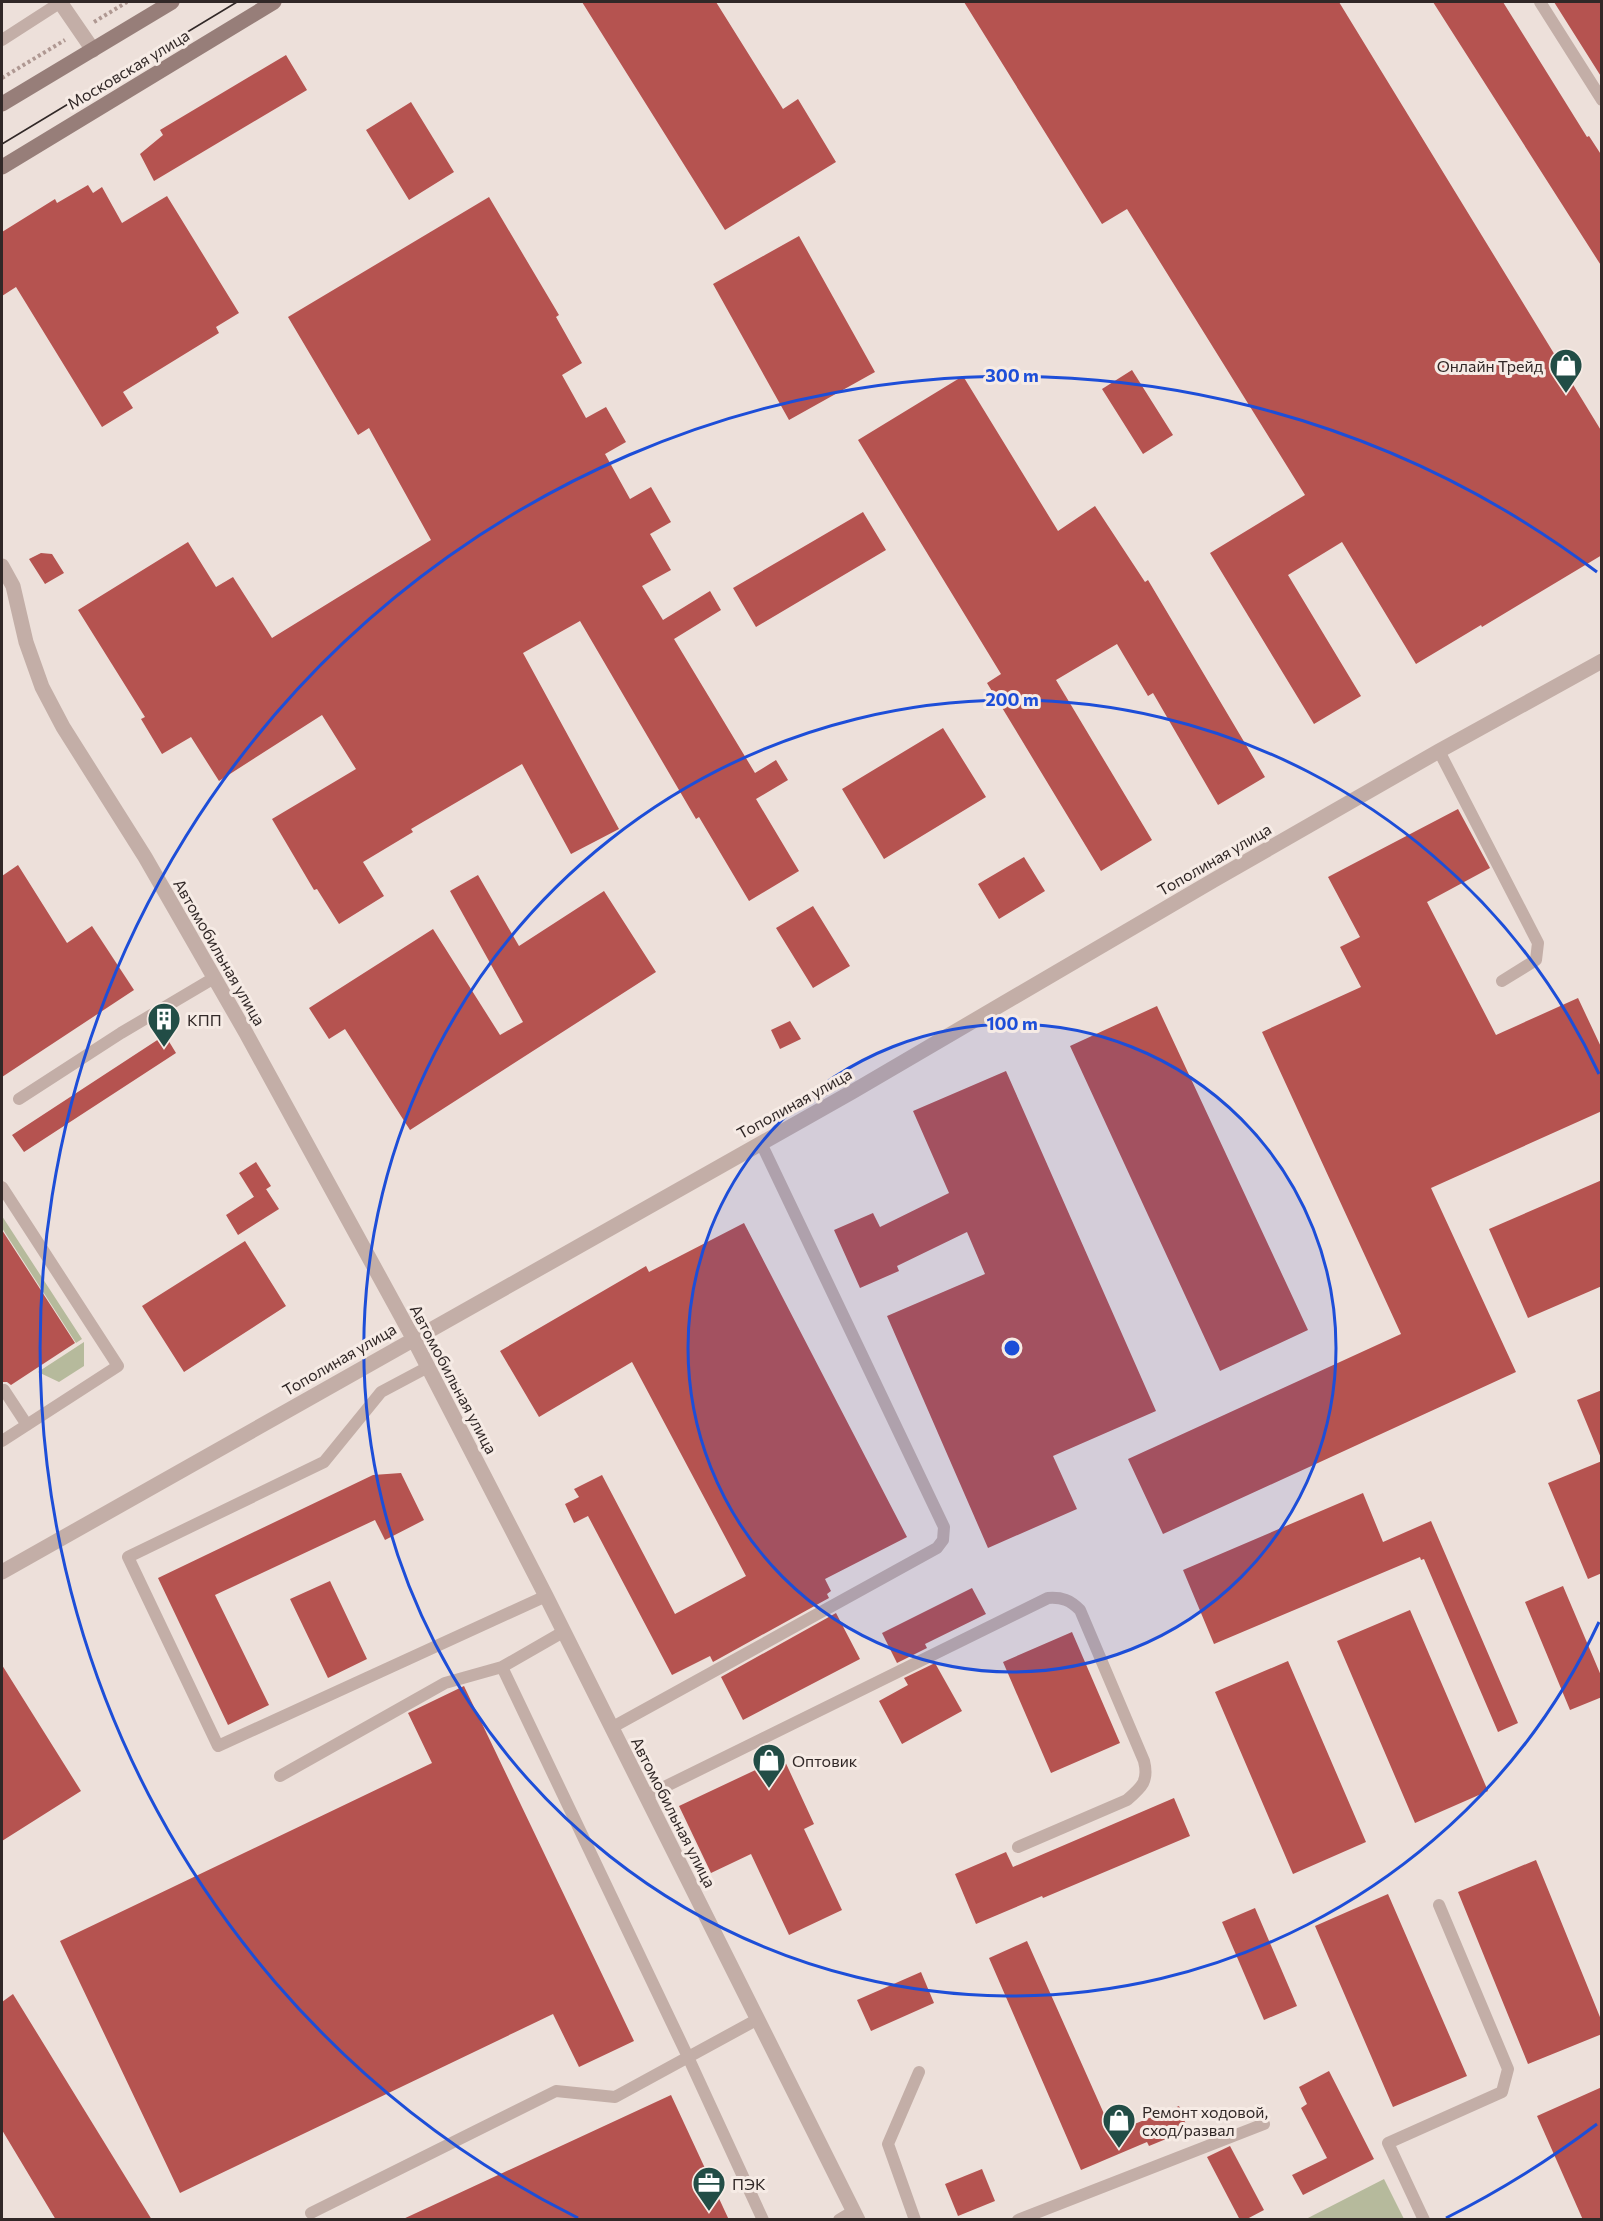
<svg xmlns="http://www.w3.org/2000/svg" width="1603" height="2221" viewBox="0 0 1603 2221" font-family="Commissioner,sans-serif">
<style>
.green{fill:#b6ba9c}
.building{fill:#b55350}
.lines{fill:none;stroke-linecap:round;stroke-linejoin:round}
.path{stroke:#af9892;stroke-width:4;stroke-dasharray:3 3;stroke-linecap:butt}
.lane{stroke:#c3aea7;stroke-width:12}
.street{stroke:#c3aea7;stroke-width:15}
.secondary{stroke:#977e79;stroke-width:15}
.tram{stroke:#312827;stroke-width:1.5}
.ring{fill:none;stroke:#1d4ed8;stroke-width:3}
.labels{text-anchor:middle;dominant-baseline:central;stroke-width:6;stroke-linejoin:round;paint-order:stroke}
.street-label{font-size:16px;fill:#312827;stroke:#f6ebe5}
.poi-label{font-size:16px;fill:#312827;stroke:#f6ebe5;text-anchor:start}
.centre{fill:#1d4ed8;stroke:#f6ebe5;stroke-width:3}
.ring-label{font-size:18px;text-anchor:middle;font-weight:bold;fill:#1d4ed8;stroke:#f6ebe5;stroke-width:6;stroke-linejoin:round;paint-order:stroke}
</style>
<rect width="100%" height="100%" fill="#ede0da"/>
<path class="green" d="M2,1216l80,123 -6,4 -74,-115z
M84,1342v24l-25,16 -21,-10z
M1384,2179l20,40h-98z"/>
<path class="building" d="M582,2h134l67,107 15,-10 38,63 -111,68z
M964,2h375l263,430v123l-120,72 -1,-2 -65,39 -74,-122 -54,33 73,121 -47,28 -104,-171 95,-58 -178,-286 -25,15z
M1433,2h70l84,135 2,-1 13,20v111z
M1554,2h48v76z
M286,55l21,35 -153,91 -14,-27 23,-19 -3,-5z
M411,102l43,70 -45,28 -43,-70z
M88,185l5,8 9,-6 20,36 45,-27 72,117 -23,14 3,6 -96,59 10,16 -31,19 -86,-140 -14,9v-64l53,-33 2,4z
M489,197l70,118 -3,2 26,46 -20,12 24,43 20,-11 20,35 -21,12 25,45 21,-12 20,35 -21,12 21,36 -29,16 21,34 47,-29 11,19 -47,29 81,134 21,-13 12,20 -32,19 43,72 -50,30 -50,-84 -3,2 -116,-198 -57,32 96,176 -48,25 -49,-90 -111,65 2,3 -50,30 21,34 -45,28 -22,-35 -3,1 -42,-71 84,-50 -34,-54 -103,66 -28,-44 -29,17 -21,-35 4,-2 -67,-107 110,-68 28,45 17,-10 39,61 159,-98 -62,-112 -11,7 -70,-118z
M799,236l76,136 -86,48 -76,-136z
M1132,370l41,65 -30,19 -41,-65z
M963,376l95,155 37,-25 50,76 3,-2 117,197 -47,28 -65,-112 -5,3 -31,-52 -61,36 96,160 -51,31 -114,-188 14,-9 -143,-234z
M863,512l23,38 -130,77 -23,-39z
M41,553l11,1 12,19 -19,11 -16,-25z
M943,728l43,69 -102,62 -42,-70z
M1458,809l32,59 -63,34 69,133 82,-37 24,51v62l-171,77 85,184 -353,162 -35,-75 273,-125 -139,-302 99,-45 -21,-40 20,-10 -32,-60z
M1024,857l21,34 -46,28 -21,-35z
M18,865l49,78 25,-17 42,64 -132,87v-201z
M478,875l41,71 85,-55 52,81 -246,158 -65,-101 -16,10 -20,-31 124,-79 67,106 23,-13 -73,-131z
M813,906l37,60 -37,22 -37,-60z
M1157,1006l151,324 -88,41 -150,-325z
M790,1021l11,18 -21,10 -9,-19z
M165,1035l11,18 -152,99 -12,-17z
M1006,1071l150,340 -103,45 24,53 -89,39 -101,-232 98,-42 -18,-42 -70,34 2,5 -39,17 -26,-58 39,-17 7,14 69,-34 -36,-82z
M256,1162l15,24 -17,11 -15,-24z
M1602,1180v106l-74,32 -39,-89z
M266,1189l13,20 -41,26 -12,-20z
M744,1223l163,314 -82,42 6,12 -4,3 2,4 -116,64 -3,-6 -38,19 -84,-159 -14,7 -9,-19 14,-7 -5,-8 28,-14 73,139 71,-38 -114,-214 -93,55 -39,-66 146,-85 3,6z
M2,1230l73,113 -64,42 -4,-3h-5z
M245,1241l41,65 -102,66 -42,-66z
M1602,1390v68h-1l-24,-58z
M1602,1461v112l-14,6 -40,-96z
M401,1473l23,47 -39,20 -10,-20 -160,75 54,110 -41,20 -70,-147 215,-103z
M1363,1493l20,49 48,-21 87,202 -20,9 -74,-173 -3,1 -1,-3 -206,87 -31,-74z
M330,1581l37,78 -39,19 -38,-79z
M1563,1586l39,92v19l-32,13 -45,-108z
M972,1588l14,26 -61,30 2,4 -30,15 -15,-30z
M1410,1610l78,181 -73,32 -78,-182z
M836,1613l24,46 -117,61 -22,-43z
M1072,1632l48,111 -69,30 -48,-111z
M1288,1661l78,181 -73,32 -78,-182z
M935,1663l27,48 -60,33 -23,-43 29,-16 -4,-7z
M2,1665l79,126 -79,50z
M464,1686l170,355 -55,26 -26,-53 -373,179 -120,-252 372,-178 -24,-50z
M783,1757l31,67 -10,5 38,81 -53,25 -38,-81 -40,19 -32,-67z
M1174,1798l16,38 -147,62 -1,-2 -66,28 -21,-50 51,-22 7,15z
M1536,1860l66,162v12l-74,30 -70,-172z
M1388,1894l79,182 -74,31 -78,-181z
M1255,1908l42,98 -33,14 -42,-98z
M1027,1941l78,175 20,-9 7,18 47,-19 9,24 -39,16 -2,-4 -66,28 -92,-212z
M921,1972l13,31 -63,28 -14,-31z
M13,1994l139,226h-96l-54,-90v-128z
M1329,2071l45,88 -71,36 -11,-20 35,-17 -26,-50 6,-4 -8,-17z
M1602,2087v133h-19l-46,-104z
M671,2095l58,125h-328z
M1230,2146l34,64 -19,10h-5l-33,-63z
M982,2169l13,32 -37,15 -13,-32z"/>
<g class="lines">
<path class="path" d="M94,22l33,-20
M2,78l63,-38"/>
<path class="lane" d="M1540,2l62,98
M2,40l59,-38
M1439,751l99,192 -2,17 -34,21
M19,1099l102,-66 93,-55
M2,1187l116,179 -116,75
M428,1367l-47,25 -57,70 -196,95 90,189 328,-150
M4,1390l23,35
M563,1632l-61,35 186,390 75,163
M611,1728l326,-180 6,-8 1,-13 -183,-384
M280,1776l165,-93 57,-16
M646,1796l402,-198c14,-1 22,2 32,12l64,151c5,20 -2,26 -17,39l-109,47
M311,2213l245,-122 59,6 143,-78
M839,2220l15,-9
M915,2220l-27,-76 31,-72
M1018,2220l246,-96
M1424,2220l-36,-77 114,-51 6,-23 -69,-164"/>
<path class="street" d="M60,2l33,48
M2,566l11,20 13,56 16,45 21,40 82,130 101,176 167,305 133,258 312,624
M2,1572l850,-480 362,-212 225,-129 163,-90"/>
<path class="secondary" d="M2,104l170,-102
M2,167l272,-165"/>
<path class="tram" d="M2,144l235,-142"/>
</g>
<circle cx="1012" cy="1348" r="324" fill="#1d4ed8" fill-opacity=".12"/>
<g class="ring">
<circle cx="1012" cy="1348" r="324"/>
<path d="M1599 1622A648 648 0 1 1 1599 1074"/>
<path d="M1597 2124A972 972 0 0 1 1446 2218M578 2218A972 972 0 1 1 1597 572"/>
</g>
<defs>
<symbol id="shop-pin" viewBox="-11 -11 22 30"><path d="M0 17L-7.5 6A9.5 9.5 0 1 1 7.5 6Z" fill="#224d46" stroke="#f6ebe5"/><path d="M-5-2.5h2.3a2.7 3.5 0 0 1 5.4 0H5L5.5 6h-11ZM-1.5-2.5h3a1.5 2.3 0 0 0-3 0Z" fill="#fff"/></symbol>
<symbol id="building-pin" viewBox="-11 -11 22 30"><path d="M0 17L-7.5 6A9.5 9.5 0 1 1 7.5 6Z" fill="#224d46" stroke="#f6ebe5"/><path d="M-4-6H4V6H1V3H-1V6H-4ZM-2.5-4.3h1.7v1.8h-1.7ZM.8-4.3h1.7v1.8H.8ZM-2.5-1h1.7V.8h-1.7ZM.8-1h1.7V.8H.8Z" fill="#fff"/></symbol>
<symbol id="office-pin" viewBox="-11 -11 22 30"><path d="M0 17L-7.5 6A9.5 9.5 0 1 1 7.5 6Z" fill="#224d46" stroke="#f6ebe5"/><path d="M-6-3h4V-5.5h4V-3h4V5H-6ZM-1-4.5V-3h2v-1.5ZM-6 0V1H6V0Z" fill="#fff"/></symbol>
</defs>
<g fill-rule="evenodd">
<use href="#shop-pin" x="1547" y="346" width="38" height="52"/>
<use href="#building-pin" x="145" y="1000" width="38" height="52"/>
<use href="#shop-pin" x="750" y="1741" width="38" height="52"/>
<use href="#shop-pin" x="1100" y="2101" width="38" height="52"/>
<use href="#office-pin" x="690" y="2164" width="38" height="52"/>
</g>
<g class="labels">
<g class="street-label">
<text transform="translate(128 69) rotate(-31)">Московская улица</text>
<text transform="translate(1214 859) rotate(-30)">Тополиная улица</text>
<text transform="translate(220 952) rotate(60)">Автомобильная улица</text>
<text transform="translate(794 1103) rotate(-29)">Тополиная улица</text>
<text transform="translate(339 1359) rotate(-30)">Тополиная улица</text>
<text transform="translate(454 1379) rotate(62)">Автомобильная улица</text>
<text transform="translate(674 1812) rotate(63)">Автомобильная улица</text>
</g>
<g class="poi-label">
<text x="1543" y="365" text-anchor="end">Онлайн Трейд</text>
<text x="187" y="1019">КПП</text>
<text x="792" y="1760">Оптовик</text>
<text x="1142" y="2111">Ремонт ходовой,<tspan x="1142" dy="18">сход/развал</tspan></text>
<text x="732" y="2183">ПЭК</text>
</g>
</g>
<circle cx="1012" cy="1348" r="9" class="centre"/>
<g class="ring-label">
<text x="1012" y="382">300 m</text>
<text x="1012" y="706">200 m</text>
<text x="1012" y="1030">100 m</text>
</g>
<rect width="1603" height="2221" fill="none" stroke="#312827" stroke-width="6"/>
</svg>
